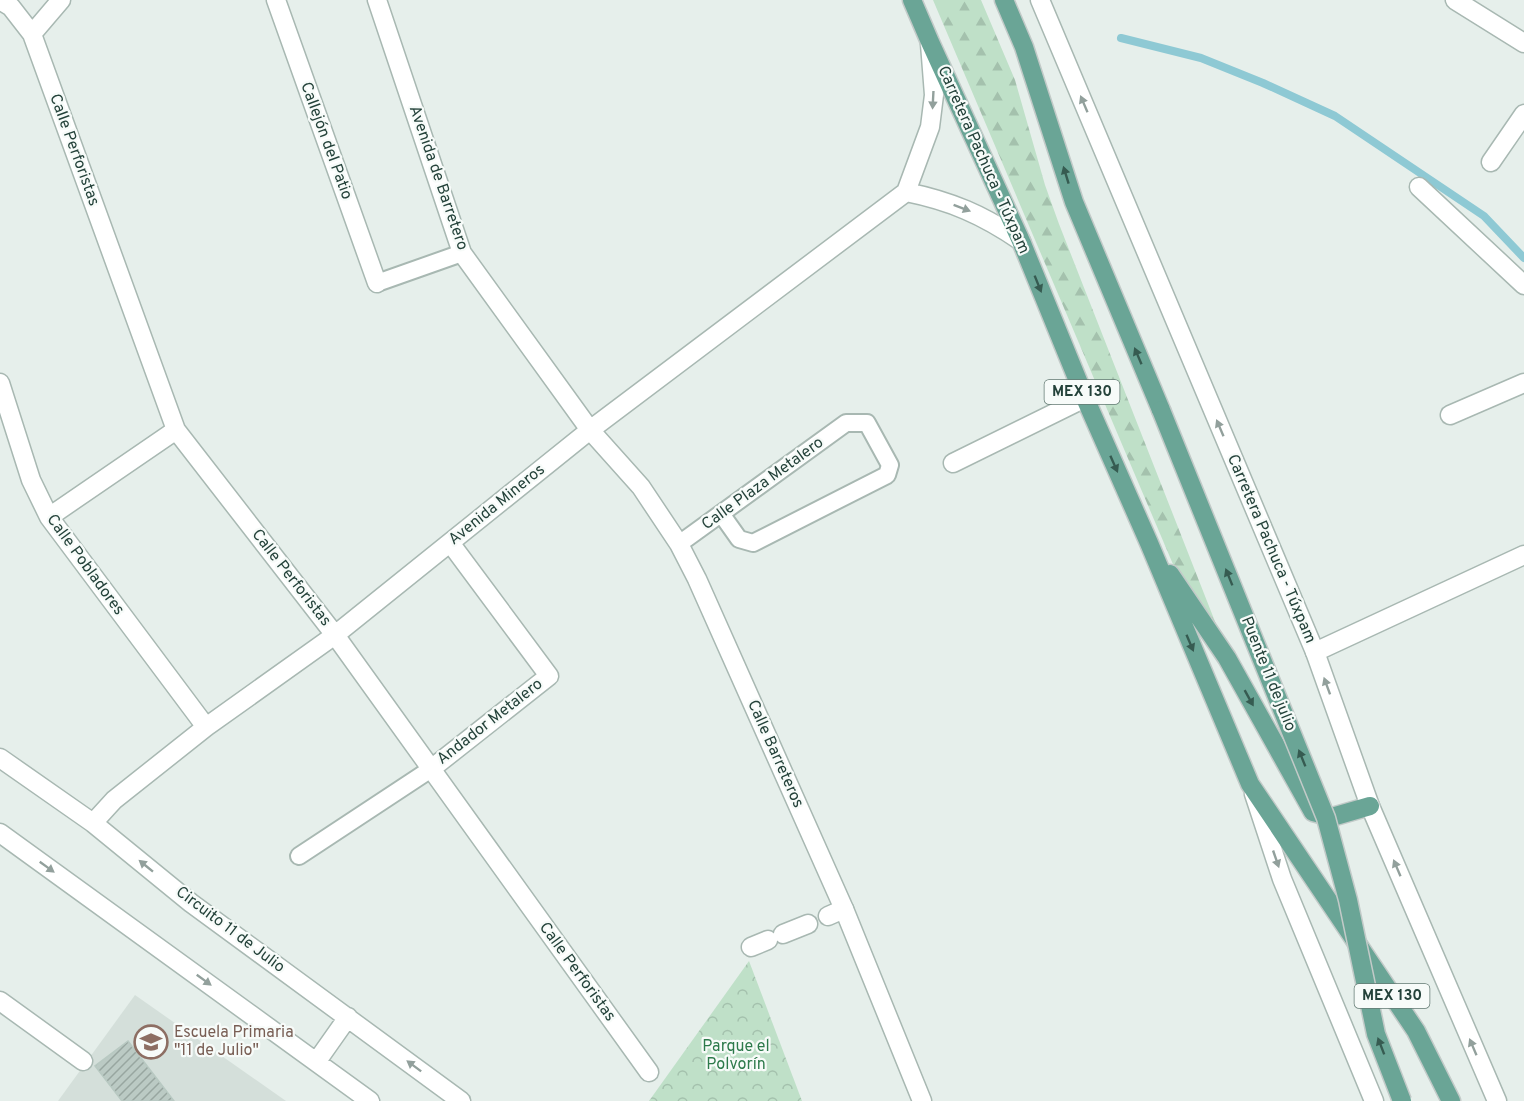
<svg xmlns="http://www.w3.org/2000/svg" width="1524" height="1101" viewBox="0 0 1524 1101" font-family="Overpass,sans-serif">
<style>
.built{fill:#d4dfda}
.forest{fill:url(#forest-firs)}
.park{fill:url(#park-crowns)}
.lines{fill:none;stroke-linecap:round;stroke-linejoin:round}
.stream{stroke:#8ec9d4;stroke-width:8}
.building{fill:url(#building-hatch);stroke:#b8c9c2;stroke-width:1.5}
.service-casing{stroke:#a8b8b2;stroke-width:20}
.pedestrian-casing{stroke:#a8b8b2;stroke-width:21}
.minor-casing{stroke:#a8b8b2;stroke-width:21}
.tertiary-casing{stroke:#a8b8b2;stroke-width:21}
.primary-casing{stroke:#c2cac8;stroke-width:21}
.service{stroke:#fff;stroke-width:16}
.pedestrian{stroke:#fff;stroke-width:18}
.minor{stroke:#fff;stroke-width:18}
.tertiary{stroke:#fff;stroke-width:18}
.primary{stroke:#6aa596;stroke-width:18}
.primary-bridge-casing{stroke:#c2cac8;stroke-width:21;stroke-linecap:butt}
.primary-bridge{stroke:#6aa596;stroke-width:18}
.oneway{fill:#92a09c}
.oneway2{fill:#365b51}
.labels{text-anchor:middle;dominant-baseline:central;stroke-width:4.5;stroke-linejoin:round;paint-order:stroke}
.shield{fill:#f7fbf9;stroke:#637a73;stroke-width:1.5}
.shield-label{font-size:15px;font-weight:bold;fill:#24423a}
.street-label{font-size:16px;fill:#24423a;stroke:#f7fbf9}
.education-label{font-size:16px;fill:#785e54;stroke:#f7fbf9;text-anchor:start}
.park-label{font-size:16px;fill:#2d7a4b;stroke:#f7fbf9}
</style>
<defs>
<pattern id="forest-firs" width="22" height="20" patternUnits="userSpaceOnUse" patternTransform="scale(1.5)"><rect width="22" height="20" fill="#bfe0c8"/><path d="M5 1l3.5 6h-7zM16 11l3.5 6h-7z" fill="#a4c1ad"/></pattern>
<pattern id="park-crowns" width="20" height="18" patternUnits="userSpaceOnUse" patternTransform="scale(1.5)"><rect width="20" height="18" fill="#bfe0c8"/><path d="M2 6a3 3 0 1 1 6 0M12 15a3 3 0 1 1 6 0" fill="none" stroke="#a4c1ad"/></pattern>
<pattern id="building-hatch" width="6" height="6" patternUnits="userSpaceOnUse" patternTransform="scale(1.5)"><rect width="6" height="6" fill="#bbcac4"/><path d="M-1 1l2-2M0 6l6-6M5 7l2-2" fill="none" stroke="#98a6a0"/></pattern>
</defs>
<rect width="100%" height="100%" fill="#e6efeb"/>
<path class="built" d="M135,995l151,106h-228z"/>
<path class="forest" d="M933,0h48l34,80 30,105 14,39 166,423 -47,-71z"/>
<path class="park" d="M749,961l53,140h-153z"/>
<g class="lines">
<path class="stream" d="M1121,38l80,20 62,25 72,33 149,100 40,42"/>
</g>
<path class="building" d="M128,1041l46,60h-52l-27,-35z"/>
<g class="lines">
<defs>
<path id="service" d="M377,283l85,-30
M679,544l167,-121h21l23,42 -3,10 -134,68 -14,-4 -17,-24
M299,856l132,-87"/>
<path id="pedestrian" d="M276,0l101,283
M828,916l16,-7
M783,934l25,-10
M751,947l17,-7
M0,1001l83,60"/>
<path id="minor" d="M0,0l11,7 21,27 144,396 159,205 314,437
M377,0l85,253 128,177 51,57 38,57 18,35 147,330 78,192
M1455,0l69,43
M32,34l29,-34
M1491,162l33,-48
M1419,187l105,98
M906,192c45,9 77,23 115,49
M0,383l31,97 18,37 157,210
M1450,415l74,-32
M953,463l132,-65
M49,517l127,-87
M1315,652l209,-97
M0,758l93,65 98,80 270,198
M431,769l118,-93 -98,-132
M93,823l21,-23 92,-73 129,-92 255,-205 316,-238 24,-65 4,-32 -4,-51
M0,833l370,268
M317,1061l31,-44"/>
<path id="tertiary" d="M1040,0l275,652 55,154 127,295
M1254,794l28,85 92,222"/>
<path id="primary" d="M912,0l18,42 91,199 64,157 64,145 101,241 166,247 35,70
M1004,0l20,47 50,155 87,208
M1170,574l57,84 86,154 19,5 38,-11"/>
</defs>
<use href="#service" class="service-casing"/>
<use href="#pedestrian" class="pedestrian-casing"/>
<use href="#minor" class="minor-casing"/>
<use href="#tertiary" class="tertiary-casing"/>
<use href="#primary" class="primary-casing"/>
<use href="#service" class="service"/>
<use href="#pedestrian" class="pedestrian"/>
<use href="#minor" class="minor"/>
<use href="#tertiary" class="tertiary"/>
<use href="#primary" class="primary"/>
<defs>
<path id="primary-bridge" d="M1161,410l165,408 22,82 28,134 26,67"/>
</defs>
<use href="#primary-bridge" class="primary-bridge-casing"/>
<use href="#primary-bridge" class="primary-bridge"/>
</g>
<defs><path id="oneway-solid" d="M-6-.8H1V-3.2L6.5 0L1 3.2V.8H-6Z" transform="scale(1.5)"/></defs>
<g class="oneway">
<use href="#oneway-solid" transform="translate(933 100) rotate(93)"/>
<use href="#oneway-solid" transform="translate(1084 104) rotate(-113)"/>
<use href="#oneway-solid" transform="translate(962 208) rotate(21)"/>
<use href="#oneway-solid" transform="translate(1220 428) rotate(-113)"/>
<use href="#oneway-solid" transform="translate(1327 686) rotate(-110)"/>
<use href="#oneway-solid" transform="translate(1276 859) rotate(71)"/>
<use href="#oneway-solid" transform="translate(146 866) rotate(-141)"/>
<use href="#oneway-solid" transform="translate(47 867) rotate(36)"/>
<use href="#oneway-solid" transform="translate(1397 868) rotate(-113)"/>
<use href="#oneway-solid" transform="translate(204 980) rotate(36)"/>
<use href="#oneway-solid" transform="translate(1473 1047) rotate(-113)"/>
<use href="#oneway-solid" transform="translate(414 1066) rotate(-143)"/>
</g>
<g class="oneway2">
<use href="#oneway-solid" transform="translate(1066 175) rotate(-107)"/>
<use href="#oneway-solid" transform="translate(1038 284) rotate(68)"/>
<use href="#oneway-solid" transform="translate(1138 356) rotate(-113)"/>
<use href="#oneway-solid" transform="translate(1114 464) rotate(66)"/>
<use href="#oneway-solid" transform="translate(1229 577) rotate(-112)"/>
<use href="#oneway-solid" transform="translate(1190 643) rotate(67)"/>
<use href="#oneway-solid" transform="translate(1249 698) rotate(61)"/>
<use href="#oneway-solid" transform="translate(1302 758) rotate(-112)"/>
<use href="#oneway-solid" transform="translate(1381 1046) rotate(-111)"/>
</g>
<defs>
<symbol id="school-ring" viewBox="-11 -11 22 22"><circle r="9.5" fill="#f7fbf9" stroke="#8d6e63" stroke-width="1.5"/><path d="M0-5L7-2L0 1L-7-2ZM-4 1L0 2.5L4 1V4Q0 6-4 4Z" fill="#8d6e63"/></symbol>
</defs>
<g fill-rule="evenodd">
<use href="#school-ring" x="132" y="1023" width="38" height="38"/>
</g>
<g class="labels">
<g class="shield">
<rect x="1044.5" y="380" width="75" height="24" rx="4.5"/>
<rect x="1354.5" y="984" width="75" height="24" rx="4.5"/>
</g>
<g class="shield-label">
<text x="1082" y="392">MEX 130</text>
<text x="1392" y="996">MEX 130</text>
</g>
<g class="street-label">
<text transform="translate(326 141) rotate(70)">Callejón del Patio</text>
<text transform="translate(74 150) rotate(70)">Calle Perforistas</text>
<text transform="translate(983 160) rotate(66)">Carretera Pachuca - Túxpam</text>
<text transform="translate(438 178) rotate(71)">Avenida de Barretero</text>
<text transform="translate(763 484) rotate(-36)">Calle Plaza Metalero</text>
<text transform="translate(497 505) rotate(-39)">Avenida Mineros</text>
<text transform="translate(1271 549) rotate(67)">Carretera Pachuca - Túxpam</text>
<text transform="translate(85 565) rotate(54)">Calle Pobladores</text>
<text transform="translate(291 578) rotate(52)">Calle Perforistas</text>
<text transform="translate(1268 674) rotate(68)">Puente 11 de julio</text>
<text transform="translate(490 722) rotate(-38)">Andador Metalero</text>
<text transform="translate(775 754) rotate(66)">Calle Barreteros</text>
<text transform="translate(230 930) rotate(37)">Circuito 11 de Julio</text>
<text transform="translate(577 972) rotate(54)">Calle Perforistas</text>
</g>
<g class="education-label">
<text x="174" y="1033">Escuela Primaria<tspan x="174" dy="18">"11 de Julio"</tspan></text>
</g>
<g class="park-label">
<text x="736" y="1047">Parque el<tspan x="736" dy="18">Polvorín</tspan></text>
</g>
</g>
</svg>
